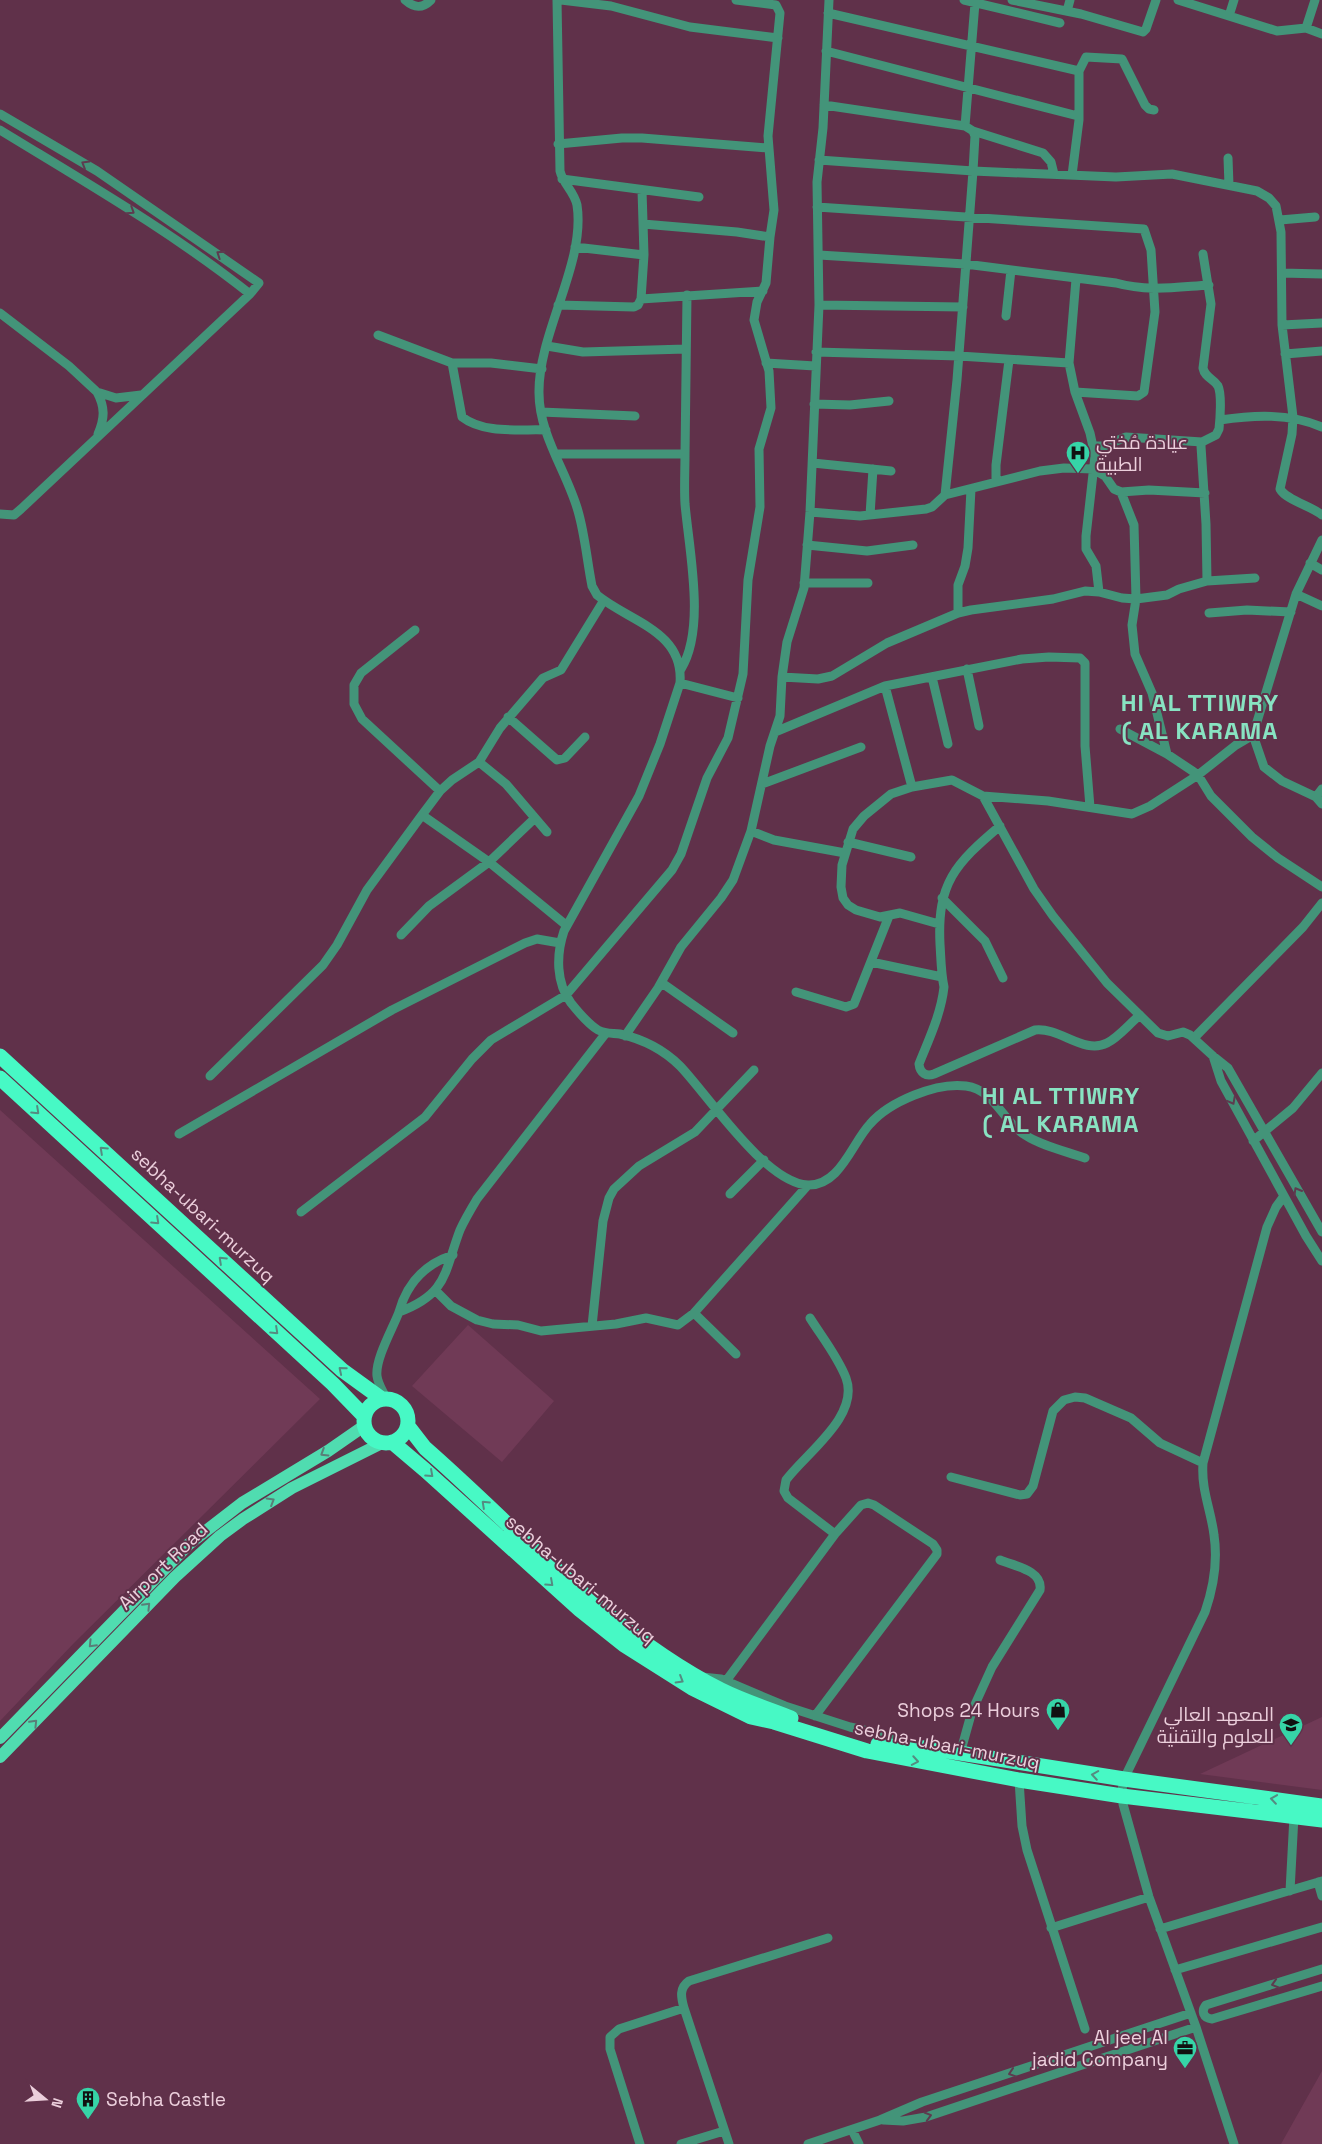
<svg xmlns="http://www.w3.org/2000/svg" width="1322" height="2144" viewBox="0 0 1322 2144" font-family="'Space Grotesk',Cairo,sans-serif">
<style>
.built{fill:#703a56}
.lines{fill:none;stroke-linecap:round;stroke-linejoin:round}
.street{stroke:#439479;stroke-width:9}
.primary{stroke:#50dcb0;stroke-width:12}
.highway{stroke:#47f9c5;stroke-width:15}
.oneway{stroke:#5d3b4f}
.oneway2{stroke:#558b81}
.oneway3{stroke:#597e78}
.labels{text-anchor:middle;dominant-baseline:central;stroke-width:4;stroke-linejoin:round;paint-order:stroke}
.poi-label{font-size:19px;fill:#eccfdc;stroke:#60314a;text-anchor:end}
.street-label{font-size:19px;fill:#eccfdc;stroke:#60314a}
.district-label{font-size:24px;font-weight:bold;letter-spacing:1px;fill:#88e3c2;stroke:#60314a}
</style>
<rect width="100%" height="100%" fill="#60314a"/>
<path class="built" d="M0,1110l320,289 -247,245 -73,77z
M468,1325l86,76 -52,61 -90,-76z
M1322,1717v73l-122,-16z
M1322,2071v73h-41z"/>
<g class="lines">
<path class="street" d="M405,0c9,8 17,9 26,0
M557,0l3,171c3,13 14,20 17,34 9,58 -39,128 -38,188 0,42 28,79 39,118 7,24 9,50 14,75l5,9c33,27 87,36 83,88l-20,61 -21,52 -75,135c-8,24 -8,52 7,72 8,10 17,21 27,27 7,4 15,3 22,4 22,5 44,16 60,32 28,29 85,117 128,119 32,1 44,-42 62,-61 19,-22 66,-42 96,-38 29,4 36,35 59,49 17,11 40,16 60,23
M561,0l50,6 79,21 88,11
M964,0l96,23
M1012,0l69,14 62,18 3,-3 10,-29
M1178,0l99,31 29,-3 16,6
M1067,11l3,-11
M828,13l251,58
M1229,16l5,-16
M1306,28l9,-28
M826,51l252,65
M824,105l141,21
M0,114l97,57 162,112 -9,11 -229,215 -7,6 -14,-1
M0,130c85,52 172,102 250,164
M973,131l70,22 8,9 3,12
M558,144l64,-6h20l126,10
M1228,158l1,27
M819,160l154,11 143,6 56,-3 85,17 12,7 7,8 5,26 1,93 11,92 -1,17 -12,55c6,11 31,17 42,26
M1072,175l7,-55v-49l7,-14 36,2 23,46 4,4 5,1
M562,179l137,18
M642,190l2,65
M817,207l327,22 7,21 4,62 -11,80 -6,4 -63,-4
M1280,220l35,-3
M643,224l94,8 33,5
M575,247l69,8 -3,44 122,-8
M1203,254l8,50 -8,64c2,10 10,10 15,18 4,8 2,34 1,43l-3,6 -14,7 -1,4 5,78 1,57
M819,255l146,9 151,19c32,9 61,4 93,2
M1282,273l40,1
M1076,279l-7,84 6,29 15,41 5,23 -9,80v13l10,17 3,26
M558,305l76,2 4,-2 3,-6
M819,305l144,2
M0,313l69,53 28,26 19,6 25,-3
M1006,316l5,-46
M1282,325l40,-2
M378,335l74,28 10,54c22,17 57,12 84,13
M547,346l36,6 103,-3
M816,352l143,4 110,7
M1285,354l37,-3
M452,363h39l51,6
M766,363l49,3
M97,392c8,15 8,26 1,42
M814,404l36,1 39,-4
M541,412l94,4
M1220,420c34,-5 69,-7 102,7
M1093,446h11l22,-9 76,5
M556,454h129l2,-159
M813,463l78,8
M996,482v-17l13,-105
M1121,492l13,33 2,74 -4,26 3,29 17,39 15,61
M945,495l12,-115 16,-209 2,-35 -2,-5 -8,-5 10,-123
M810,512l50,4 66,-7 6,-2 13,-12 95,-24 24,-3 29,1 12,7 9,13 7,3 28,-2 56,3
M870,515l3,-46
M1322,540l-26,54 -43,141 11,32 18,14 34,16 6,7
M807,545l60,6 46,-6
M1310,563l12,7
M804,583h64
M1296,594l26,12
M958,613v-28l7,-19 3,-18 3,-59
M1209,613l38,-3 44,2
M415,630l-54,43 -7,12v19l8,15 78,72
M681,669c25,-40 8,-119 4,-165 -1,-16 0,-33 0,-50
M967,669l12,57
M782,677l36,2 14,-3 55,-33 71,-30 13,-3 82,-11 32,-8 14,1 23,6 14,1 31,-4 12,-6 28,-8 48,-3
M932,677l16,67
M680,683l58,15
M885,686l27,101
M508,717l49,43 8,-2 20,-21
M1120,729l47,25 24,16 7,5 13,21 41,41 26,21 44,29
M775,732l110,-46 137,-27 27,-2 31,1 5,5v83l5,61
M479,762l27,22 41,48
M762,784l99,-37
M983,796l51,93 19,27 54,67 51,50 10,3 15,-4 7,3 23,21 15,12 94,164
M1316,797l6,-8
M422,815l67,47 77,63
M1000,826c-45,38 -63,57 -60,118 1,15 1,29 4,43 -3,27 -15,52 -25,77 1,9 7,13 15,10l101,-44c25,-3 49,25 72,13 12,-6 22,-19 33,-28
M751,831l23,9 71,13
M848,842l63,15
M942,898l43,43 18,37
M939,924l-39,-11 -20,4 -24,-7 -8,-5 -5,-7 -2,-11 1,-22 11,-36 11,-13 27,-22 21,-7 40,-7 31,16 65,5 84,13 18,-8 48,-31 38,-30 17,-10
M401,935l28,-29 60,-44 46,-44
M871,962l71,15
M662,983l71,50
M796,992l50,15 8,-3 35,-88
M625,1036l33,-48 23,-41 40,-49 12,-18 18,-49 19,-85 10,-30 2,-39 5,-35 17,-54 6,-76 9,-207 -2,-123 6,-54 6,-128
M1194,1038l109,-111 19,-24
M1213,1056l8,25 85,155 16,25
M210,1076l113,-111 14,-20 30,-55 55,-75 18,-24 12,-11 27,-18 21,-34 43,-50 18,-8 43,-70
M179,1134l213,-124 133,-67 12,-4 23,4
M1253,1141l40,-33 29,-35
M730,1194l34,-34
M301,1212l124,-95 47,-58 19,-19 75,-45 106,-125 9,-16 26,-76 21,-40 15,-64 5,-94 12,-73 -1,-58 12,-41 -2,-37 -15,-51 3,-18 9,-19 4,-46 4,-27 -6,-74 12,-123 -4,-8 -40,-5
M435,1290l16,16 26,14 16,4 25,1 23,6 75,-7 30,-6 32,7 16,-12 114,-128
M399,1312c8,-29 26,-48 54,-57
M694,1313l42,41
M810,1318c12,19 28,39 36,60 14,38 -40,75 -60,102l-2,11 4,7 47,36
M592,1326l11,-105 6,-23 5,-9 25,-23 56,-34 59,-62
M386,1398c-3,-7 -8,-14 -9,-22 -2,-17 16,-48 22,-64 49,-18 45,-40 61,-82 5,-11 11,-21 17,-31l129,-166
M951,1477l69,18 7,-1 6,-8 20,-75 11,-11 11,-3 10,1 46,20 29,25 43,20
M702,1677l19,2 64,27 65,21 35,8 6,4 5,8
M726,1681l109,-147 26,-29 7,-2 6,2 59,39 4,6v4l-122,162
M960,1754l12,-43 20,-44 48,-77c3,-20 -26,-24 -40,-30
M1019,1780l3,46 5,24 58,179
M1318,1882l4,14
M1290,1891l4,-75
M1051,1928l98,-31
M1160,1929l162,-48
M1322,1969l-116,36c-5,6 -3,13 6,14l110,-33
M1175,1970l147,-43
M883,2120l20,1 23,-4 270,-90
M852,2130l7,14
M640,2144l-30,-95v-12l9,-8 65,-21
M681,2144l43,-13
M729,2144l-45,-136c-3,-11 -5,-20 5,-27l139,-43
M808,2144l72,-24 42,-18 269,-89
M1234,2144l-38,-117 -47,-130 -26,-93 -1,-14 2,-11 81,-167c9,-26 13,-50 9,-77 -3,-25 -13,-45 -11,-72l64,-236 9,-20 8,-11"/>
<path class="primary" d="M0,1738l189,-194 53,-41 86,-52 36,-25
M0,1757l175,-180 45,-41 23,-17 49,-31 90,-45"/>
<path class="highway" d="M0,1056l342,314 40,29
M0,1078l333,306 31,32
M364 1421a22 22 0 1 1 44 0a22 22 0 1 1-44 0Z
M408,1426l17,22c96,84 181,183 296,242 22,11 47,19 70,28
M392,1442l33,28 155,140 44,35 68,43 59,29 23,5 93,29 152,29 103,16 200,24
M878,1744l18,3 32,1 196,31 198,27"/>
</g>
<defs><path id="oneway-chevron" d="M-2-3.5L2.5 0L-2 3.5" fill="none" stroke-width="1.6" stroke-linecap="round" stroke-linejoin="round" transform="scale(1.25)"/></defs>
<g class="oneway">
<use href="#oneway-chevron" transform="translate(85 164) rotate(-149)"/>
<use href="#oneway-chevron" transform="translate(131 211) rotate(33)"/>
<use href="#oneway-chevron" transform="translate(220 254) rotate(-146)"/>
<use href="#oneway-chevron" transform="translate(1232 1101) rotate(62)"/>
<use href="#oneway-chevron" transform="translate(1297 1191) rotate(-120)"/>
<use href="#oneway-chevron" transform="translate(1275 1984) rotate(163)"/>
<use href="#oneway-chevron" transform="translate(1012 2073) rotate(162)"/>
<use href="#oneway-chevron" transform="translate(928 2116) rotate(-16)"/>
</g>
<g class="oneway2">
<use href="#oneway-chevron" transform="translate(36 1111) rotate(43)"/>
<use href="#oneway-chevron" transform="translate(103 1150) rotate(-137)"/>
<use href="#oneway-chevron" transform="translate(156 1221) rotate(43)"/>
<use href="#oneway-chevron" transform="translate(222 1260) rotate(-137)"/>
<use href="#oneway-chevron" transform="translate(275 1331) rotate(43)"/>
<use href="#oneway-chevron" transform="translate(342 1370) rotate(-140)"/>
<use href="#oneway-chevron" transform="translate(430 1474) rotate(42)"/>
<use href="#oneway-chevron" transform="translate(485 1504) rotate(-137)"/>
<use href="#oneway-chevron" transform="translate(550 1583) rotate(42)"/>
<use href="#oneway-chevron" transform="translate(680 1680) rotate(31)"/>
<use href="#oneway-chevron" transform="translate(915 1761) rotate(10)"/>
<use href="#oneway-chevron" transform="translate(1095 1775) rotate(-171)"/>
<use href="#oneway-chevron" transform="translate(1274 1799) rotate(-172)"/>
</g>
<g class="oneway3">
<use href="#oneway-chevron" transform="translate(324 1453) rotate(148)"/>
<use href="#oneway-chevron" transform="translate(271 1501) rotate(-31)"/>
<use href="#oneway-chevron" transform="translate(147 1606) rotate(-46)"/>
<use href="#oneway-chevron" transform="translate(92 1644) rotate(134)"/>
<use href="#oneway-chevron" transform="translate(34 1723) rotate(-46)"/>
</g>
<defs>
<symbol id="hospital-pin" viewBox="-11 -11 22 30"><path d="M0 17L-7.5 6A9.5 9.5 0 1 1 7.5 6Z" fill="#36d4a7" stroke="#60314a"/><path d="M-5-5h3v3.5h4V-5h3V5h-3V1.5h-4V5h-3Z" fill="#111"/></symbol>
<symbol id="shop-pin" viewBox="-11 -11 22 30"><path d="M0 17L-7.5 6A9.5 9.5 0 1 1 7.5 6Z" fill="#36d4a7" stroke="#60314a"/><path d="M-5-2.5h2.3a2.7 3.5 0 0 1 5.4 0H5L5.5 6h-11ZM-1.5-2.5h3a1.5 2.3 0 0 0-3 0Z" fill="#111"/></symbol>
<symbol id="university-pin" viewBox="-11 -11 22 30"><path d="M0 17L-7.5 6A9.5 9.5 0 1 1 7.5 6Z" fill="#36d4a7" stroke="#60314a"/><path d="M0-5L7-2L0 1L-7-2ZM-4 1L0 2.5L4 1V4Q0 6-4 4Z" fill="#111"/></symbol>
<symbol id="office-pin" viewBox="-11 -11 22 30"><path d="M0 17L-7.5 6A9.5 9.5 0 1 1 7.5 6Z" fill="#36d4a7" stroke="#60314a"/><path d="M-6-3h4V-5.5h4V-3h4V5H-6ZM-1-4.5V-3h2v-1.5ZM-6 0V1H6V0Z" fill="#111"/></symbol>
<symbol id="building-pin" viewBox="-11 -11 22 30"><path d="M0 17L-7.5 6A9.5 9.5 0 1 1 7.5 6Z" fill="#36d4a7" stroke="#60314a"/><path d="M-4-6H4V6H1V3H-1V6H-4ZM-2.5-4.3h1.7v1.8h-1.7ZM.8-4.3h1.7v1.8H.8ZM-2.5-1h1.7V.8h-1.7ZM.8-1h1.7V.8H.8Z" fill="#111"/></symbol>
</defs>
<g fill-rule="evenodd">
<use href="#hospital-pin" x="1064" y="439" width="28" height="38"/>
<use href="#shop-pin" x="1044" y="1696" width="28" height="38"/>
<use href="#university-pin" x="1277" y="1711" width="28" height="38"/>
<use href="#office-pin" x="1171" y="2034" width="28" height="38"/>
<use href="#building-pin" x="74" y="2085" width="28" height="38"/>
</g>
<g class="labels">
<g class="poi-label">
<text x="1096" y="442" text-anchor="start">عيادة مُختي<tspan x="1096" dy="22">الطبية</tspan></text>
<text x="1040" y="1710">Shops 24 Hours</text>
<text x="1274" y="1714">المعهد العالي<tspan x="1274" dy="22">للعلوم والتقنية</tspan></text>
<text x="1168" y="2037">Al jeel Al<tspan x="1168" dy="22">jadid Company</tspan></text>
<text x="106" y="2099" text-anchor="start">Sebha Castle</text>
</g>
<g class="street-label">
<text transform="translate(203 1215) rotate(43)">sebha-ubari-murzuq</text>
<text transform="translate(163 1566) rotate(-44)">Airport Road</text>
<text transform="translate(581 1579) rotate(40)">sebha-ubari-murzuq</text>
<text transform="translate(947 1745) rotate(11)">sebha-ubari-murzuq</text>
</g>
<g class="district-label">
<text x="1200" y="702">HI AL TTIWRY<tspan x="1200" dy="28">( AL KARAMA</tspan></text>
<text x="1061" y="1095">HI AL TTIWRY<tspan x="1061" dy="28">( AL KARAMA</tspan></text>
</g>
</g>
<g transform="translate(45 2099) rotate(108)" stroke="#60314a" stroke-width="4" paint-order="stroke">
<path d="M0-4L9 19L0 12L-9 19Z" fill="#eccfdc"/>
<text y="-8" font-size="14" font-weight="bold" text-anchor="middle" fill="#eccfdc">N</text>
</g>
</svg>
